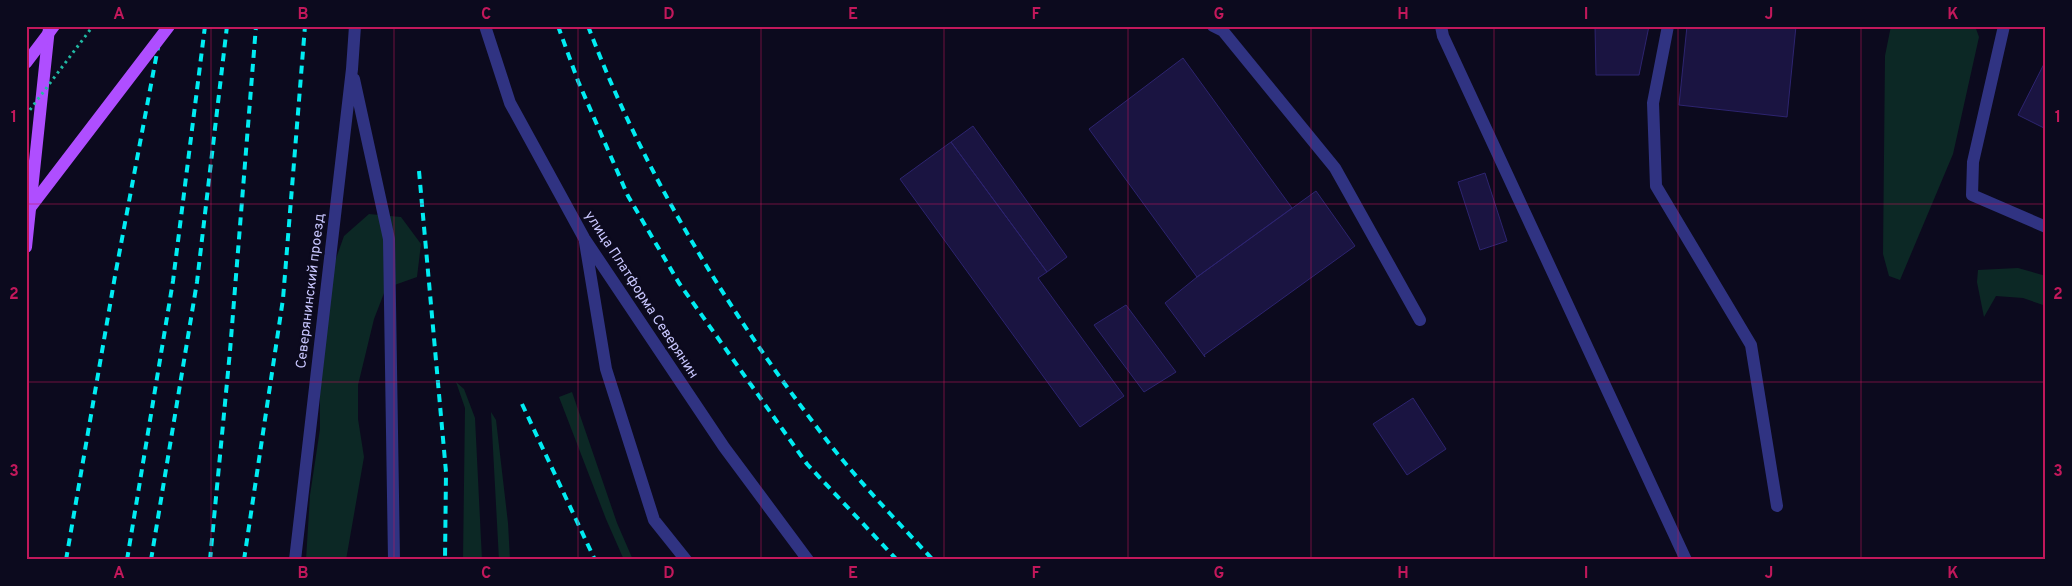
<svg xmlns="http://www.w3.org/2000/svg" width="2072" height="586" viewBox="0 0 2072 586" font-family="Overpass,sans-serif">
<style>
.green{fill:#0c2825}
.building{fill:#1a1441;stroke:#2d246f}
.lines{fill:none;stroke-linecap:round;stroke-linejoin:round}
.minor{stroke:#303382;stroke-width:12}
.major{stroke:#af4eff;stroke-width:12}
.rail{stroke:#00ecf2;stroke-width:4;stroke-dasharray:8 6;stroke-linecap:butt}
.path-bridge{stroke:#21b9a4;stroke-width:3;stroke-dasharray:2.5 4;stroke-linecap:butt}
.major-bridge{stroke:#af4eff;stroke-width:12}
.grid{fill:none;stroke:#c2185b;stroke-width:1;stroke-opacity:0.55}
.labels{text-anchor:middle;dominant-baseline:central;stroke-width:5;stroke-linejoin:round;paint-order:stroke}
.street-label{font-size:14px;fill:#c9c7ff;stroke:#0c0a1e}
.neatline{fill:none;stroke:#c2185b;stroke-width:2}
.grid-label{font-size:16px;text-anchor:middle;font-weight:bold;fill:#c2185b}
</style>
<rect width="100%" height="100%" fill="#0c0a1e"/>
<path class="green" d="M1891,26h84l4,11 -26,117 -53,126 -11,-4 -6,-22 2,-198z
M369,214l32,3 20,27 -4,33 -31,11 -12,31 -16,66v34l6,38 -18,103h-40l4,-65 10,-66v-64l13,-98 11,-31z
M2018,268l28,8v30l-23,-8 -27,-2 -12,21 -7,-35 1,-12z
M456,382l8,7 11,29 7,142h-19l2,-152z
M572,392l45,131 16,37h-9l-18,-41 -47,-122z
M491,412l5,8 12,103 2,37h-11z"/>
<path class="building" d="M1595,26h54l-10,49h-43z
M1687,26h109l-9,91 -108,-12z
M1183,58l109,150 -95,69 -108,-148z
M2046,60v69l-28,-14z
M973,126l94,131 -20,15 -96,-130z
M951,142l96,130 -9,6 86,118 -44,31 -180,-248z
M1485,173l22,68 -27,9 -22,-68z
M1316,191l39,55 -151,109 1,2 -40,-54 32,-26z
M1126,305l50,67 -32,20 -50,-67z
M1413,398l33,51 -39,26 -34,-51z"/>
<g class="lines">
<path class="minor" d="M485,26l25,77 74,135 140,209 84,113
M1213,26l10,5 112,137 85,152
M1441,26l2,10 243,524
M1668,26l-15,77 3,83 95,159 26,161
M2004,26l-31,136 -1,33 74,32
M354,79l35,160 5,321
M585,242l21,127 48,151 32,40
M295,560l57,-491 3,-43"/>
<path class="major" d="M26,247l23,-219"/>
<path class="rail" d="M558,26l20,55 50,115 51,87 128,181 90,96
M588,26c58,153 144,292 244,421 31,39 67,76 101,113
M419,171l27,301 -1,88
M522,404l73,156
M66,560l49,-284 47,-250
M127,560l46,-279 32,-255
M151,560l46,-278 30,-256
M210,560l20,-209 26,-325
M244,560l39,-261 22,-273"/>
<path class="path-bridge" d="M26,115l67,-89"/>
<path class="major-bridge" d="M26,63l28,-37
M26,213l143,-187"/>
</g>
<path class="grid" d="M211,26v534M394,26v534M578,26v534M761,26v534M944,26v534M1128,26v534M1311,26v534M1494,26v534M1678,26v534M1861,26v534M26,204h2020M26,382h2020"/>
<g class="labels">
<g class="street-label">
<text transform="translate(311 291) rotate(-83)">Северянинский проезд</text>
<text transform="translate(641 295) rotate(57)">улица Платформа Северянин</text>
</g>
</g>
<rect width="2072" height="586" fill="none" stroke="#0c0a1e" stroke-width="55"/>
<rect x="28" y="28" width="2016" height="530" class="neatline"/>
<g class="grid-label">
<text x="119" y="19">A</text>
<text x="303" y="19">B</text>
<text x="486" y="19">C</text>
<text x="669" y="19">D</text>
<text x="853" y="19">E</text>
<text x="1036" y="19">F</text>
<text x="1219" y="19">G</text>
<text x="1403" y="19">H</text>
<text x="1586" y="19">I</text>
<text x="1769" y="19">J</text>
<text x="1953" y="19">K</text>
<text x="14" y="122">1</text>
<text x="2058" y="122">1</text>
<text x="14" y="299">2</text>
<text x="2058" y="299">2</text>
<text x="14" y="476">3</text>
<text x="2058" y="476">3</text>
<text x="119" y="578">A</text>
<text x="303" y="578">B</text>
<text x="486" y="578">C</text>
<text x="669" y="578">D</text>
<text x="853" y="578">E</text>
<text x="1036" y="578">F</text>
<text x="1219" y="578">G</text>
<text x="1403" y="578">H</text>
<text x="1586" y="578">I</text>
<text x="1769" y="578">J</text>
<text x="1953" y="578">K</text>
</g>
</svg>
